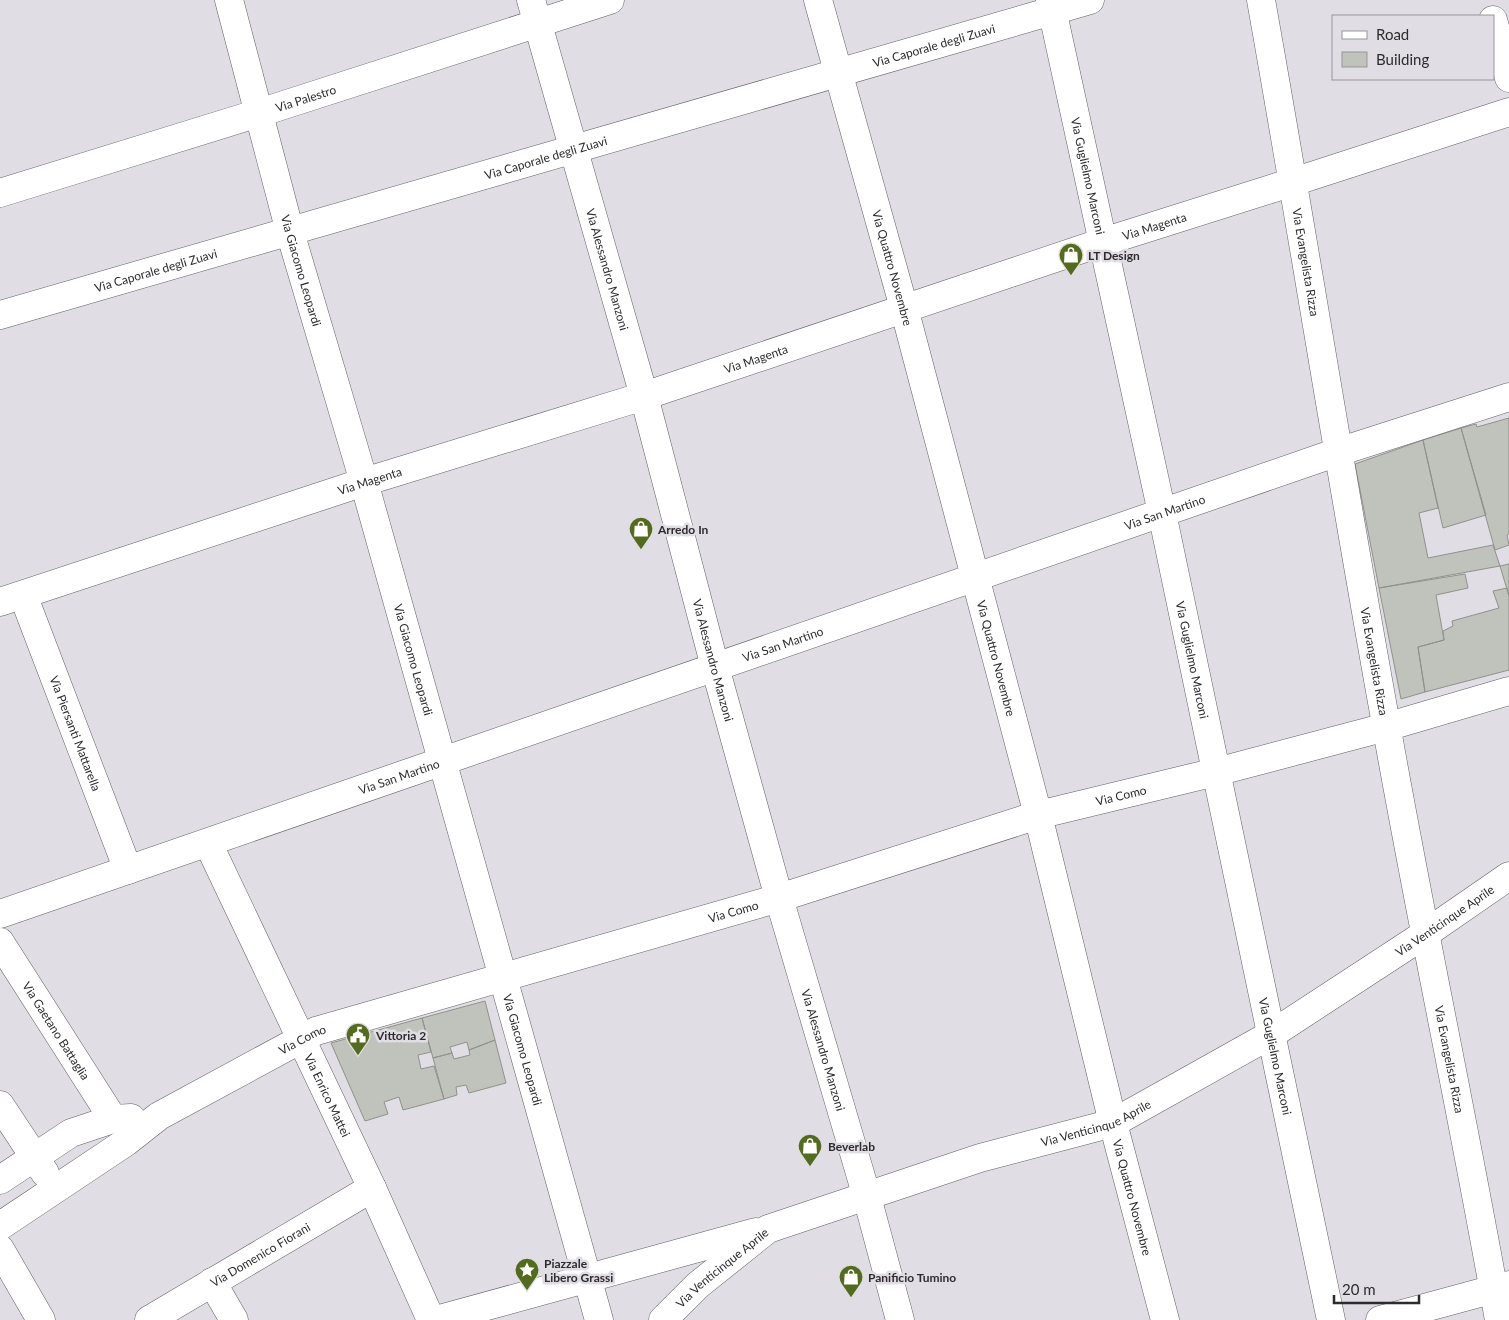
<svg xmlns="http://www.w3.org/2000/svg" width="1509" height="1320" viewBox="0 0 1509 1320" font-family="Lato,sans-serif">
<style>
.building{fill:#c0c3bc;stroke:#8f928b}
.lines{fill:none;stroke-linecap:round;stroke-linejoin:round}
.minor-casing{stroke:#635f65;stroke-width:29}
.major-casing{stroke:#635f65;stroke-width:29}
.minor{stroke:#fff;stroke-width:28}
.major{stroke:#fff;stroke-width:28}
.labels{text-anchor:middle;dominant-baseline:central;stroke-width:5;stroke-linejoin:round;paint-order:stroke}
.street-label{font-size:12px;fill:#2d2b2e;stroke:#e1dde4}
.poi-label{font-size:12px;font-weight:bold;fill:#2d2b2e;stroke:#e1dde4;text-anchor:start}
</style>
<rect width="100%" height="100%" fill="#e1dde4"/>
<path class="building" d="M1509,418v116l-2,1 2,10 -14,5 -34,-122 15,-4 1,3z
M1461,428l25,87 -43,13 -20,-88z
M1423,440l15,68 -19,5 9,45 65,-13 7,21 -121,22 -24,-124z
M1509,564v32l-9,-30z
M1465,574l3,14 -32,7 8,45 -26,7 7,45 -24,7 -22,-111z
M1507,588l2,8v74l-84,22 -7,-45 26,-7 -1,-9 10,-5 -1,-5 47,-13 -6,-17z
M485,1001l10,39 -26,10 -2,-8 -17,5 2,6 -19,5 -11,-40z
M422,1018l9,34 -13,3 3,14 13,-3 10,33 -41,11 -4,-13 -15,5 4,12 -23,7 -34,-78z
M495,1040l11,43 -37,10 -3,-8 -10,2 1,8 -13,4 -11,-41 19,-5 2,6 16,-4 -1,-5z"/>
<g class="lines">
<defs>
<g id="minor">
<path id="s1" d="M229,0l61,232 74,250 235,838"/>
<path id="s2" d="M818,0l86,308 134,507 75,308 52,197"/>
<path id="s3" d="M1050,0l112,513 169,807"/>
<path id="s4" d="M1261,0c43,241 81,483 125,724 35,199 78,397 113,596"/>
<path d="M1493,20l16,58"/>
<path id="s5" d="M0,193l259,-80 351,-113"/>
<path id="s6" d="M0,315l1090,-315"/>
<path id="s7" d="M23,595l105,275"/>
<path id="s8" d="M0,602l364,-120 280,-86 459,-154 190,-60 216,-70"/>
<path id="s9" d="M208,843l164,345 59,132"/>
<path id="s10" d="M0,914l1338,-462 171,-55"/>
<path id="s11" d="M0,942l113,177"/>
<path d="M0,1105l45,68"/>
<path d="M0,1180l71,-47 42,-14 18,-1"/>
<path id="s12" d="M0,1226l126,-84 33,-26 157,-85 463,-133 259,-83 178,-43 170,-45 123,-36"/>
<path d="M0,1249l41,71"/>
<path d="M212,1282l22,38"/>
<path id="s13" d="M149,1320l223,-132"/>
<path d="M436,1320l320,-88"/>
<path id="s14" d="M663,1320l35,-35 70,-56 212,-71 133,-35 159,-89 153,-100 84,-58"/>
<path d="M1380,1320l129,-35"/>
</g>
<g id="major">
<path id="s15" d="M531,0l113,396 71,271 64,231 88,299 33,123"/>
</g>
</defs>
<use href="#minor" class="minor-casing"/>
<use href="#major" class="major-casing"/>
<use href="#minor" class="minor"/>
<use href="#major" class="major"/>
</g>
<defs>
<symbol id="shop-pin" viewBox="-11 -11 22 30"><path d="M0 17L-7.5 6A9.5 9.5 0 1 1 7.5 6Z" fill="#536b1c" stroke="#e1dde4"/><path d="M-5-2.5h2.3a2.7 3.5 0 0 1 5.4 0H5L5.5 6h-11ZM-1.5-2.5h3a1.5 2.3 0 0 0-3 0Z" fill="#fff"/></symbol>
<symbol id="civic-pin" viewBox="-11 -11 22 30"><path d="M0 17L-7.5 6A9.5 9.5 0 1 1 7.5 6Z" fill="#536b1c" stroke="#e1dde4"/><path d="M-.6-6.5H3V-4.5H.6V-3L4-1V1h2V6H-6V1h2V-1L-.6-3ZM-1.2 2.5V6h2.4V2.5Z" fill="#fff"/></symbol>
<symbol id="sight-pin" viewBox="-11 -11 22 30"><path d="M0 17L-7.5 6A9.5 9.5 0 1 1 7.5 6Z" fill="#536b1c" stroke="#e1dde4"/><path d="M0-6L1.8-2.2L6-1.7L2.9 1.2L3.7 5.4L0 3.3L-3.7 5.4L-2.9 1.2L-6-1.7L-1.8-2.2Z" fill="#fff"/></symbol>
</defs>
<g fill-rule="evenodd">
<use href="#shop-pin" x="1057" y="241" width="28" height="38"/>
<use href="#shop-pin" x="627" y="515" width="28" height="38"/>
<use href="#civic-pin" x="344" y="1021" width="28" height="38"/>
<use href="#shop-pin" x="796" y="1132" width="28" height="38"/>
<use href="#sight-pin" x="513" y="1256" width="28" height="38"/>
<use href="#shop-pin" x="837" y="1263" width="28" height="38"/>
</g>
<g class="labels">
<g class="street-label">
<text stroke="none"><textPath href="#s6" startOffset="972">Via Caporale degli Zuavi</textPath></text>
<text stroke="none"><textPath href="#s5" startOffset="320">Via Palestro</textPath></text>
<text stroke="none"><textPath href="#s6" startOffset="568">Via Caporale degli Zuavi</textPath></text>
<text stroke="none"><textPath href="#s3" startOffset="180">Via Guglielmo Marconi</textPath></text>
<text stroke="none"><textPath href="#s8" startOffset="1214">Via Magenta</textPath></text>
<text stroke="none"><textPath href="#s4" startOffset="266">Via Evangelista Rizza</textPath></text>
<text stroke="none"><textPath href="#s2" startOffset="278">Via Quattro Novembre</textPath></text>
<text stroke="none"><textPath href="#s6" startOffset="162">Via Caporale degli Zuavi</textPath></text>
<text stroke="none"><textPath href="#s15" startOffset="280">Via Alessandro Manzoni</textPath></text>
<text stroke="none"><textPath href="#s1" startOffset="280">Via Giacomo Leopardi</textPath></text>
<text stroke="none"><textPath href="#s8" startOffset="794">Via Magenta</textPath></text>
<text stroke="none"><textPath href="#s8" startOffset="389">Via Magenta</textPath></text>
<text stroke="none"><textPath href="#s10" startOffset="1232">Via San Martino</textPath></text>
<text stroke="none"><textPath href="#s10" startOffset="828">Via San Martino</textPath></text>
<text stroke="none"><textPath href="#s2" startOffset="682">Via Quattro Novembre</textPath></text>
<text stroke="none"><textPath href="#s1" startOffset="685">Via Giacomo Leopardi</textPath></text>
<text stroke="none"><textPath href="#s15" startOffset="685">Via Alessandro Manzoni</textPath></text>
<text stroke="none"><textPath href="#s3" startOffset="675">Via Guglielmo Marconi</textPath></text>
<text stroke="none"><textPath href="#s4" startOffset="671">Via Evangelista Rizza</textPath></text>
<text stroke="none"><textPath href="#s7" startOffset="148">Via Piersanti Mattarella</textPath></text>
<text stroke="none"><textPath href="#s10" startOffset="422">Via San Martino</textPath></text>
<text stroke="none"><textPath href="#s12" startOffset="1211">Via Como</textPath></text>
<text stroke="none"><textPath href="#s12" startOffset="806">Via Como</textPath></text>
<text stroke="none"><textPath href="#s14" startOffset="889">Via Venticinque Aprile</textPath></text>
<text stroke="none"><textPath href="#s11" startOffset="105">Via Gaetano Battaglia</textPath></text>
<text stroke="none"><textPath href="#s12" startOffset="356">Via Como</textPath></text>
<text stroke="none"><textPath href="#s1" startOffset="1090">Via Giacomo Leopardi</textPath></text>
<text stroke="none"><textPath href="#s15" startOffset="1090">Via Alessandro Manzoni</textPath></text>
<text stroke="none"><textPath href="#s3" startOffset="1080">Via Guglielmo Marconi</textPath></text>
<text stroke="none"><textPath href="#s4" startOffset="1076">Via Evangelista Rizza</textPath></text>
<text stroke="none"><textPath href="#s9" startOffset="279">Via Enrico Mattei</textPath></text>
<text stroke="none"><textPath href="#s14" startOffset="484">Via Venticinque Aprile</textPath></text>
<text stroke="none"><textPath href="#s2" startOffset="1238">Via Quattro Novembre</textPath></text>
<text stroke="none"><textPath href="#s13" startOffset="129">Via Domenico Fiorani</textPath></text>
<text stroke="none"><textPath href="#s14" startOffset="79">Via Venticinque Aprile</textPath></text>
</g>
<g class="poi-label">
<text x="1088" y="255">LT Design</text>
<text x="658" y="529">Arredo In</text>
<text x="376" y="1035">Vittoria 2</text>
<text x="828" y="1146">Beverlab</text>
<text x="544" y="1263">Piazzale<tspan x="544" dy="14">Libero Grassi</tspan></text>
<text x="868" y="1277">Panificio Tumino</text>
</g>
</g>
<rect x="1332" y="15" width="162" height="65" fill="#e1dde4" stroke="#99969b"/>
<rect x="1342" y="31" width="25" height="8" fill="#ffffff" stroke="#99969b"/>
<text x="1376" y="40" font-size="15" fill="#2d2b2e">Road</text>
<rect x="1342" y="52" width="25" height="15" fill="#c0c3bc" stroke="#99969b"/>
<text x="1376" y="65" font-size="15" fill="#2d2b2e">Building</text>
<path d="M1334 1295v8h85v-8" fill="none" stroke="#2d2b2e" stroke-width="2.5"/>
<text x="1342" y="1295" font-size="15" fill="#2d2b2e" stroke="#e1dde4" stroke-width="4" paint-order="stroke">20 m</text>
</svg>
